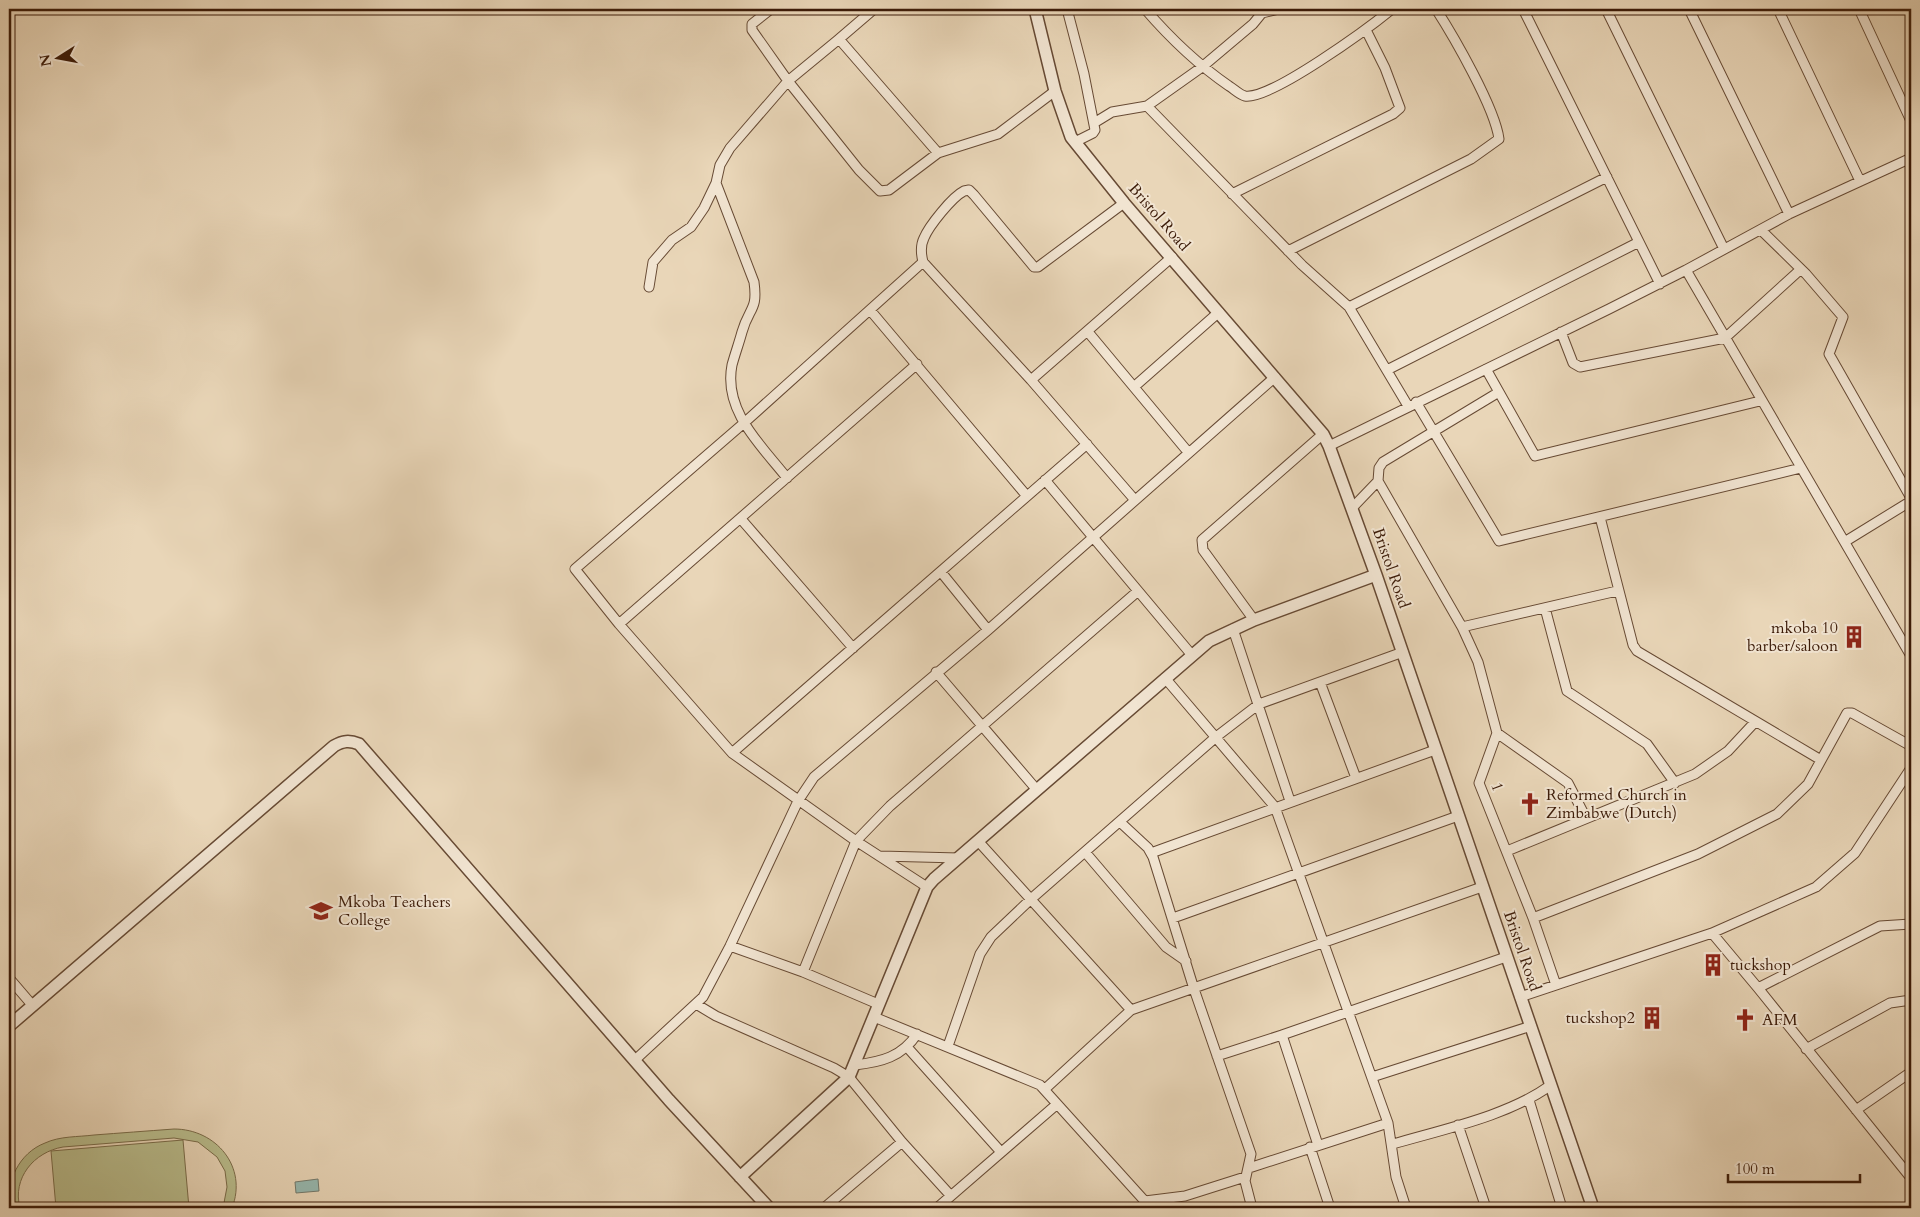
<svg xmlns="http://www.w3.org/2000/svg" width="1920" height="1217" viewBox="0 0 1920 1217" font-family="Cardo,serif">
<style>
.green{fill:#b9bd8d;stroke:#7a6c4a}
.water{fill:#97b9b0;stroke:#737a6d}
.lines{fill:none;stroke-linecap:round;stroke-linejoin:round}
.minor-casing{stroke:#674a34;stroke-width:11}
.tertiary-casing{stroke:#674a34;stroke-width:14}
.minor{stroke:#f1e4d1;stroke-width:9}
.tertiary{stroke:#f1e4d1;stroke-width:11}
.labels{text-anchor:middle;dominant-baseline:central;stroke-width:4;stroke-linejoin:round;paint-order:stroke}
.street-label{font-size:16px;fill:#3c1b08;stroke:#f1e4d1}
.poi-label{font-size:16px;fill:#3c1b08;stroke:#f1e4d1;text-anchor:start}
</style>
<rect width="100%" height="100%" fill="#e9d6b8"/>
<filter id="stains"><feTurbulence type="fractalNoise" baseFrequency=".004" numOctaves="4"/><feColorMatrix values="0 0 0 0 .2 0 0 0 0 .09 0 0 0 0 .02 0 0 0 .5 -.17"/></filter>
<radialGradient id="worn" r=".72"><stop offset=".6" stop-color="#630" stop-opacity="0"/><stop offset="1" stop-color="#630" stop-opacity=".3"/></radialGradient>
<path class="green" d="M174,1129c42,0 74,38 58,79h-9l4,-21 -2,-16 -8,-14 -19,-15 -24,-4 -111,9c-29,5 -51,31 -43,61h-9c-6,-26 8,-55 34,-65 15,-7 33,-6 49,-8 26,-2 53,-4 80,-6z
M183,1140l6,68h-133l-5,-57z"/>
<path class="water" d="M318,1179l1,12 -23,2 -1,-11z"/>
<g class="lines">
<defs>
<path id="minor" d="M771,9l-19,15v6l36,51 71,89 21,21 9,-1 49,-37 60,-19 57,-43
M1067,9l17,65 11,56 -2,3 -18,9
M1145,9c25,29 52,55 84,77 5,3 11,9 16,10 26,4 125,-69 147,-87
M1279,9l-17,4 -9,11 -51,43 -55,39 155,159 47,42 59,99
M1523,9l137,275
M1606,9l118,240
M1689,9l100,205
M1778,9l82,172
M1859,9l52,112
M839,39l35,-30
M1094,123l18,-11 35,-6
M1232,194l161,-80 7,-6 -15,-40 -19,-38
M1124,203l-86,64h-4l-60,-72 -5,-5 -5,1c-12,6 -35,35 -40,47 -4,8 -3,16 -1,24l108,118 103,119
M1761,230l45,44 37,43 -14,37 82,144
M1288,251l183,-92 28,-20c-4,-31 -45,-102 -63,-130
M923,262l-179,161 -169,146 44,55 113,129 124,88 71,46
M1686,270l225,386
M649,287l4,-25 19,-22 19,-13 13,-19 12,-25
M1349,307l258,-130
M870,310l156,185
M1088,332l100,120
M1561,332l12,31 7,4 145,-29 76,-69
M1486,369l49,87 225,-55
M1387,370l252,-128
M1031,380l141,-123
M1135,386l84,-74
M1416,402l83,139 302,-73
M1329,446l280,-137 77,-39 103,-56 122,-56
M787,478c-26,-33 -64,-67 -55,-113 3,-11 7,-22 10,-33 7,-25 16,-21 12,-50l-38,-99 4,-18 10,-17 58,-67 51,-42 99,114
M1045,480l146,174
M1378,481l84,146 16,35 19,71 71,50 18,35
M1353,507l25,-26 1,-13 4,-6 116,-70
M1600,517l33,128 4,6 184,109
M741,519l112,129
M1846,541l65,-40
M941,572l47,58
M1545,608l22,83 80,53 28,39
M1254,620l-51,-70 -1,-10 121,-106
M619,624l298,-260
M1462,627l155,-36
M1233,629l57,172
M936,672l101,118
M1165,678l110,129 113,316 8,54 10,31
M1320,682l36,96
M1497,733l-18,50 54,135 23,67
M732,753l355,-309
M1120,822l28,26 5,9 41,132 57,165 -6,27 7,27
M978,841l153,169
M1507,851l188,-77 33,-23 27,-29
M1085,852l81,95 20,14
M1151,853l284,-103
M880,856l79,2
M1173,918l285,-102
M1533,918l165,-64 79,-40 31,-30 39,-71h5l59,33
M1712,933l46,55 153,190
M730,946l73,26 75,32
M803,972l53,-131 34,-35 248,-215
M9,978l24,28
M1758,988l122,-62 31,-2
M1520,997l192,-64 104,-46 39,-34 56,-85
M696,1004l20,12 118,52 15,9 53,65 49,54
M874,1017l166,68 111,123
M1282,1035l224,-78
M948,1046l32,-92 11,-17 40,-38 185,-162 43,-33 144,-52
M907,1047l94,105
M1806,1049l84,-46 21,-3
M1217,1056l65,-21 36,110
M635,1060l68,-63 27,-51 68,-145 16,-24 174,-147 287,-253
M855,1065c26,-3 47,-8 62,-31
M1372,1077l159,-51
M1045,1089l86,-79 351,-123
M1529,1100l33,108
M1856,1110l55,-38
M1458,1125l28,83
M1393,1144c51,-15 115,-28 158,-59
M1310,1147l20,61
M1249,1168l139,-45
M1145,1201l40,-5 60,-19
M824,1208l78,-66
M937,1208l119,-103"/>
<path id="tertiary" d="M1035,9l20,82 16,46 53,66 199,231 6,12 47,129 217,633
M9,1026l325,-280c9,-5 15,-6 25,-2l310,356 100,108
M740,1177l109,-100 78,-190 7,-8 275,-238 45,-21 122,-45"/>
</defs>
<use href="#minor" class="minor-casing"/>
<use href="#tertiary" class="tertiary-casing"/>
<use href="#minor" class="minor"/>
<use href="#tertiary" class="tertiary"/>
</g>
<defs>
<symbol id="building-bare" viewBox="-9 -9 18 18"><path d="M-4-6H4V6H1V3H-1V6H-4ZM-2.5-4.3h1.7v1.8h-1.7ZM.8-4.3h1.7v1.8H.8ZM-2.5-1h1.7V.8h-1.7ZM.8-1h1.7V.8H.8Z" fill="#8f2418" stroke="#f1e4d1" stroke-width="2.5" paint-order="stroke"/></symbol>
<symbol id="church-bare" viewBox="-9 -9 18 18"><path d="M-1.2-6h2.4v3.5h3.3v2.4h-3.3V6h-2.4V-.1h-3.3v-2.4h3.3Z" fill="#8f2418" stroke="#f1e4d1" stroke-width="2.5" paint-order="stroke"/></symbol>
<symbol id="university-bare" viewBox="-9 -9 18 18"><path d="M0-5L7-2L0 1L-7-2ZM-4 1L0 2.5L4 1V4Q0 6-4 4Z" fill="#8f2418" stroke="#f1e4d1" stroke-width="2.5" paint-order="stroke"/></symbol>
</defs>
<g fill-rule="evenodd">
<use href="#building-bare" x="1838" y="621" width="32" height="32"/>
<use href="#church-bare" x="1514" y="788" width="32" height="32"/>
<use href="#university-bare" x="305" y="895" width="32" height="32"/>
<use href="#building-bare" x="1697" y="949" width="32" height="32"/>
<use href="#building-bare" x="1636" y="1002" width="32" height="32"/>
<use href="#church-bare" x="1729" y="1004" width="32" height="32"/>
</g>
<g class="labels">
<g class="street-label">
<text transform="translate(1159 217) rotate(49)">Bristol Road</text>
<text transform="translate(1391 568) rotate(71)">Bristol Road</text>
<text transform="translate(1497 787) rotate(70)">1</text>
<text transform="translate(1522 951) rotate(71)">Bristol Road</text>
</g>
<g class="poi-label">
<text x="1838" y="628" text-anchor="end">mkoba 10<tspan x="1838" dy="18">barber/saloon</tspan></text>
<text x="1546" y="795">Reformed Church in<tspan x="1546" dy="18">Zimbabwe (Dutch)</tspan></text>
<text x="338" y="902">Mkoba Teachers<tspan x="338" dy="18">College</tspan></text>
<text x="1730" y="965">tuckshop</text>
<text x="1635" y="1018" text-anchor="end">tuckshop2</text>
<text x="1762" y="1020">AFM</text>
</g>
</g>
<rect width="1920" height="1217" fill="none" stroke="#e9d6b8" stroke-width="30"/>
<rect x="10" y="10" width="1900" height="1197" fill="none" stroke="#3c1b08" stroke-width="2.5"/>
<rect x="15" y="15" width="1890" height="1187" fill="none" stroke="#3c1b08"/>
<g transform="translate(58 58) rotate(259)" stroke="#f1e4d1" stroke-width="4" paint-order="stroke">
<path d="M0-4L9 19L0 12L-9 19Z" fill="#3c1b08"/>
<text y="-8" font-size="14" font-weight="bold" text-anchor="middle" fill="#3c1b08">N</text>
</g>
<path d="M1728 1174v8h132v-8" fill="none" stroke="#3c1b08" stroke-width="2.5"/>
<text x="1735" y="1174" font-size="15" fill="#3c1b08" stroke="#f1e4d1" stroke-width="4" paint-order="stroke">100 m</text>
<rect width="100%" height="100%" filter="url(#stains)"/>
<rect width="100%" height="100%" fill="url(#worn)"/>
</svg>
